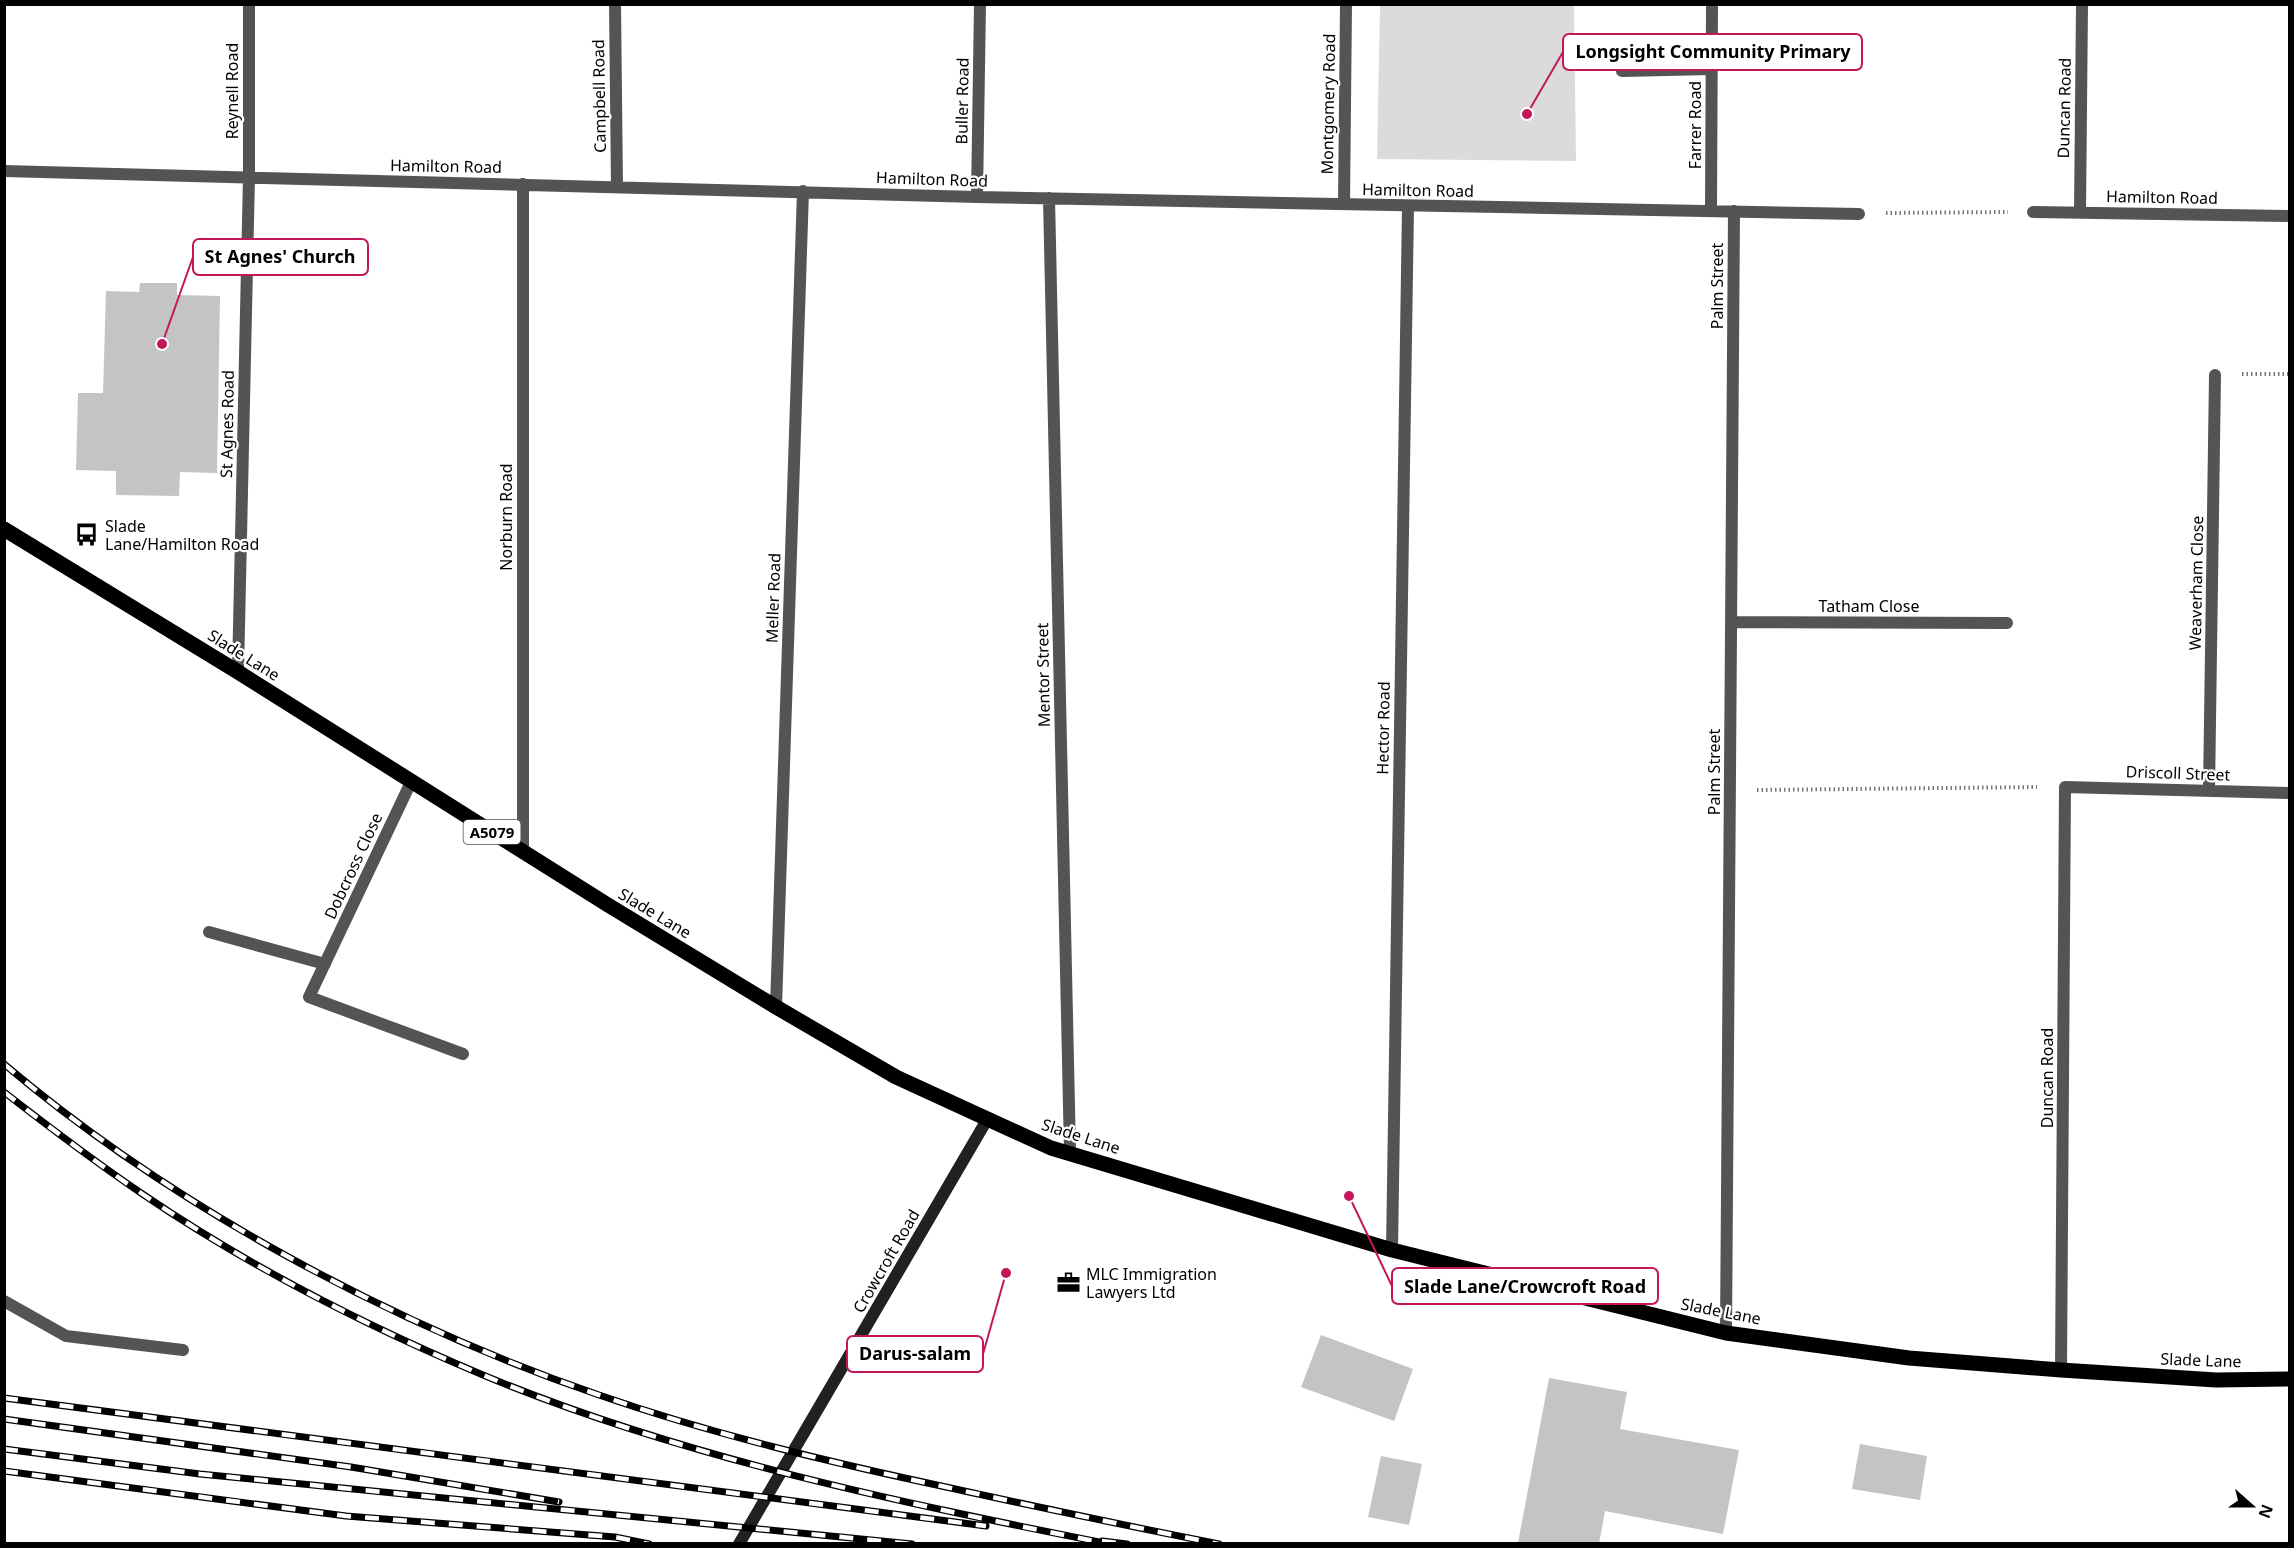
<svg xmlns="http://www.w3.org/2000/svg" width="2294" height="1548" viewBox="0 0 2294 1548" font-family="'Noto Sans',sans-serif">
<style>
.green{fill:#dbdbdb}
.building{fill:#c4c4c4}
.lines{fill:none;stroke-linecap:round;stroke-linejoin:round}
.path{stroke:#767676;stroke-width:4;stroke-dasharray:1.5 3;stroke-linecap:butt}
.lane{stroke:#545454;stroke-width:12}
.street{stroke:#545454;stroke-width:12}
.secondary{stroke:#212121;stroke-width:12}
.primary{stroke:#000;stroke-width:15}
.rail-casing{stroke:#000;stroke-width:7}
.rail{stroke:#fff;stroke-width:4.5;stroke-dasharray:14;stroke-linecap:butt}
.labels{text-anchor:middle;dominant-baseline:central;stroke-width:4.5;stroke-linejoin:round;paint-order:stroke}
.shield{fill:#fff;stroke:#4c4c4c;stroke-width:1.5}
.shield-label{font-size:15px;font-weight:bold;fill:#000}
.street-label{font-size:16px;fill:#000;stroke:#fff}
.poi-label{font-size:16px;fill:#000;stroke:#fff;text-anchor:start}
.leader{fill:none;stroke:#c2185b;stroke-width:2}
.callout-dot{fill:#c2185b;stroke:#fff;stroke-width:2}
.callout{fill:#fff;stroke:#c2185b;stroke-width:2}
.callout-label{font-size:18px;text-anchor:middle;font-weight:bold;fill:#000}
</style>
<rect width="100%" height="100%" fill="#fff"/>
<path class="green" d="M1380,5l194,1 2,155 -199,-2z"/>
<path class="building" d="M140,283h37v12l43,1 -3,177 -37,-1 -1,24 -63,-1v-24l-40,-1 2,-77h25l3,-102 33,1z
M1321,1335l92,34 -19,52 -93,-34z
M1549,1378l78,14 -7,37 119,21 -16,84 -118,-23 -6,33 -81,-1z
M1860,1444l67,12 -7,44 -68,-11z
M1381,1456l41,8 -13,61 -41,-8z"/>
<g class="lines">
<path class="path" d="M1886,213l122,-1
M2242,374h48
M1757,790l280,-3"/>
<path class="lane" d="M1622,71l89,-2
M4,1301l62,35 117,14"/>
<path class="street" d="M615,4l2,183
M4,171l973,26 882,17
M523,184v667
M977,197l3,-193
M1049,198l21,954
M1344,204l2,-200
M1711,210l1,-206
M2033,212l257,4
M2080,212l2,-208
M1731,622l276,1
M238,672l11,-495v-173
M411,782l-102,215 154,57
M2209,791l6,-416
M209,932l116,32
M776,1007l27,-816
M1392,1250l16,-1043
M1726,1333l8,-1122
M2061,1370l4,-583 225,6"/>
<path class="secondary" d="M739,1544l249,-426"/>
<path class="primary" d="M4,529l234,143 370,233 168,102 120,70 155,71 341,102 334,83 183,25 152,12 155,10 74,-1"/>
<defs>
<path id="rail" d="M4,1064c168,142 388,260 595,331 113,39 230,67 347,92 91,20 182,39 273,57
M4,1092c45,35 90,69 137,101 107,73 223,132 342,182 200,83 415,127 626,169
M4,1398l982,128
M4,1419l347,48 208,35
M4,1449l196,25 712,70
M4,1471l342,45 269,21 34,7
M1102,1541l25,3"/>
</defs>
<use href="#rail" class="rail-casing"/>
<use href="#rail" class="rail"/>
</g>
<defs>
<symbol id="bus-bare" viewBox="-9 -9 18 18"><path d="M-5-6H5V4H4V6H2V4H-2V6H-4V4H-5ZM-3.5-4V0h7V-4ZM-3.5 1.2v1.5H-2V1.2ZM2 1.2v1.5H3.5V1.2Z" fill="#000" stroke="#fff" stroke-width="2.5" paint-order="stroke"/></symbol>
<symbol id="office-bare" viewBox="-9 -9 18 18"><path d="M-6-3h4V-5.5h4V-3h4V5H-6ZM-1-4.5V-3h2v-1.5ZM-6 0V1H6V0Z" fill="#000" stroke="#fff" stroke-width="2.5" paint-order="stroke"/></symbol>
</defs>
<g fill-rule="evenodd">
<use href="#bus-bare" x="70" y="518" width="33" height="33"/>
<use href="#office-bare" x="1052" y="1266" width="33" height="33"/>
</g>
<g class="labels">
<rect class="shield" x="463.5" y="820" width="57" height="24" rx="4.5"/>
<g class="shield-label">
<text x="492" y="832">A5079</text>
</g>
<g class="street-label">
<text transform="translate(232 91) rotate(-90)">Reynell Road</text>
<text transform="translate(599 96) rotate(-91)">Campbell Road</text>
<text transform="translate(962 101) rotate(-89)">Buller Road</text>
<text transform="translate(1328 104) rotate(-89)">Montgomery Road</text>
<text transform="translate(2064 108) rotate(-89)">Duncan Road</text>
<text transform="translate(1695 125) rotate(-90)">Farrer Road</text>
<text transform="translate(446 166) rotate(1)">Hamilton Road</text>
<text transform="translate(932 179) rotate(2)">Hamilton Road</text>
<text transform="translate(1418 190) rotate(1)">Hamilton Road</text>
<text transform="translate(2162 197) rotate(1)">Hamilton Road</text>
<text transform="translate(1717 286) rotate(-90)">Palm Street</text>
<text transform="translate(227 424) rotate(-89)">St Agnes Road</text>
<text transform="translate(506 517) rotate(-90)">Norburn Road</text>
<text transform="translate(2196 583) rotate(-89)">Weaverham Close</text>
<text transform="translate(773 598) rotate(-88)">Meller Road</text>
<text x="1869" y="606">Tatham Close</text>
<text transform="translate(244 655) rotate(32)">Slade Lane</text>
<text transform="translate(1043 675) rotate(-91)">Mentor Street</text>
<text transform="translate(1383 728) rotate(-89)">Hector Road</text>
<text transform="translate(1714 772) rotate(-90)">Palm Street</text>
<text transform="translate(2178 773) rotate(2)">Driscoll Street</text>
<text transform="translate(353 866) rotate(-65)">Dobcross Close</text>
<text transform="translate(655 913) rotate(31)">Slade Lane</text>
<text transform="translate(2047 1078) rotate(-90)">Duncan Road</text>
<text transform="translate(1081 1136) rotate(18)">Slade Lane</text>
<text transform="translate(886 1261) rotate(-60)">Crowcroft Road</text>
<text transform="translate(1721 1311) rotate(11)">Slade Lane</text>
<text transform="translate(2201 1360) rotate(2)">Slade Lane</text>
</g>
<g class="poi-label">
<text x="105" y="526">Slade<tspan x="105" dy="18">Lane/Hamilton Road</tspan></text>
<text x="1086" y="1274">MLC Immigration<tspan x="1086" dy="18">Lawyers Ltd</tspan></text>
</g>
</g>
<path class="leader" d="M1527 114L1563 52M162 344L193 257M1349 1196L1392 1286M1006 1273L983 1354"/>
<g class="callout-dot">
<circle cx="1527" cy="114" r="6"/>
<circle cx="162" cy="344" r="6"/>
<circle cx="1349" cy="1196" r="6"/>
<circle cx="1006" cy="1273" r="6"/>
</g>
<g class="callout">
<rect x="1563" y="34" width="299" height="36" rx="6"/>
<rect x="193" y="239" width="175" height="36" rx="6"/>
<rect x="1392" y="1268" width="266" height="36" rx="6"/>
<rect x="847" y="1336" width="136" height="36" rx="6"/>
</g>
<g class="callout-label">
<text x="1713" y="58">Longsight Community Primary</text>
<text x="280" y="263">St Agnes' Church</text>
<text x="1525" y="1293">Slade Lane/Crowcroft Road</text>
<text x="915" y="1360">Darus-salam</text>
</g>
<rect width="2294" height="1548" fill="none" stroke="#000000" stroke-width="12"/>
<g transform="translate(2252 1506) rotate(111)" stroke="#ffffff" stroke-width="4.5" paint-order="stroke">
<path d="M0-4.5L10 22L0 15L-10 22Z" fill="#000000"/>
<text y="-9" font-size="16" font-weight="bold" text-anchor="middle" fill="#000000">N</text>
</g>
</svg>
